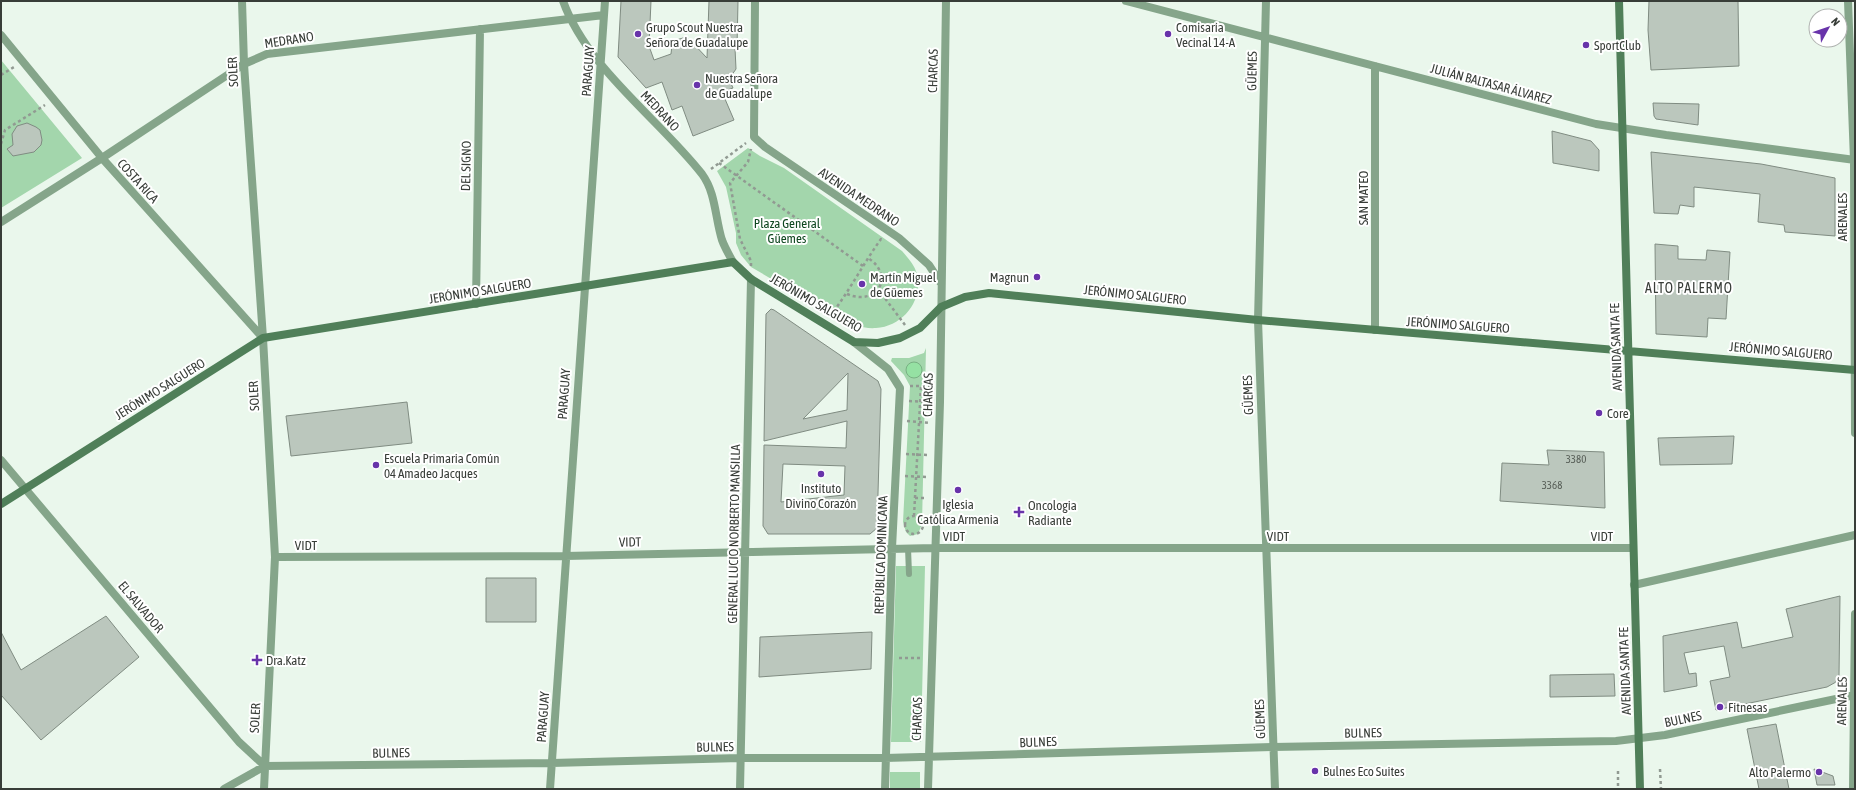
<svg xmlns="http://www.w3.org/2000/svg" width="1856" height="790" viewBox="0 0 1856 790" font-family="'Asap Condensed',sans-serif">
<style>
.green{fill:#a3d6ac}
.water{fill:#95e1a3;stroke:#79b083}
.building{fill:#bbc7bd;stroke:#808c82;fill-rule:evenodd}
.lines{fill:none;stroke-linecap:round;stroke-linejoin:round}
.path{stroke:#919a92;stroke-width:2.5;stroke-dasharray:3 3;stroke-linecap:butt}
.lane{stroke:#85a58a;stroke-width:6}
.street{stroke:#85a58a;stroke-width:8}
.secondary{stroke:#507f59;stroke-width:8}
.poi-dot{fill:#6833aa;stroke:#fff;stroke-width:1.5}
.labels{text-anchor:middle;dominant-baseline:central;stroke-width:4;stroke-linejoin:round;paint-order:stroke}
.number-label{font-size:11px;fill:#596059}
.poi-label{font-size:13px;fill:#383d38;stroke:#fff;text-anchor:start}
.street-label{font-size:13px;fill:#383d38;stroke:#fff}
.park-label{font-size:13px;fill:#0f4720;stroke:#fff}
.neighbourhood-label{font-size:14px;letter-spacing:1px;fill:#383d38;stroke:#fff}
</style>
<rect width="100%" height="100%" fill="#eaf7ec"/>
<path class="green" d="M1,60l81,98 -81,50z
M748,148l12,8 24,12 118,83c6,7 12,13 15,23 6,27 -14,52 -41,54 -13,1 -26,-4 -38,-10l-87,-51 -10,-12 -5,-12v-10l-10,-46 -9,-16z
M926,348l-4,176 -4,10 -8,2 -4,-4 -3,-10 7,-136 -6,-11 -13,-14 1,-3h17l15,-5z
M896,566h29l-4,176h-30z
M890,772h30v17h-30z"/>
<path class="water" d="M906 370a8 8 0 1 1 16 0a8 8 0 1 1-16 0Z"/>
<path class="building" d="M621,1h30l-2,45 5,14 17,-6 1,-9 4,-5 7,-2 6,1 18,19 2,-57h29l-1,47h-2l1,21 -7,10 4,9 -11,4 12,28 -41,16 -11,-30 -10,4 -10,-28 -16,6 -28,-31z
M1649,1h89l1,65 -88,4 -3,-40z
M1653,103l46,1 -1,21 -42,-6 -2,-3z
M27,123l9,4 4,3 2,10 -1,5 -7,7 -21,4 -6,-7 6,-4 -1,-11 5,-8z
M1552,131l39,10 8,9v21l-46,-8z
M1651,152l110,12 74,14v58l-50,-4 -1,-7 -26,-3 2,-28 -66,-7v20l-14,-2 -2,9 -24,-1z
M1655,244l23,2v13l28,1 1,-10 23,2 -4,67 -18,-1 -1,19 -51,-3z
M771,309l3,1 104,71 3,8 -4,139 -7,6h-102l-5,-8 1,-81 82,3 1,-27 -83,20 2,-127zM848,373l-1,37 -44,9zM783,464l62,2 -1,29 -63,7z
M407,402l5,41 -121,13 -5,-40z
M1734,436l-2,28 -72,1 -2,-27z
M1547,450l57,2 1,56 -105,-7 2,-38 47,2z
M486,578h50v44h-50z
M1840,596l-1,80 -3,6 -9,5 -111,23 -6,-29 20,-4 -6,-31 -40,7 5,21 7,-1 1,13 -33,6 -1,-56 74,-14 5,26 51,-11 -7,-28z
M106,616l33,41 -98,83 -40,-45v-63l20,38z
M872,632l-1,37 -112,8 1,-40z
M1614,674l1,22 -65,1v-22z
M1776,724l13,65h-30l-12,-60z
M1814,769l19,7 2,9h-18z"/>
<g class="lines">
<path class="path" d="M1,75l13,-8
M1,144l4,-14 40,-25
M719,163l144,103
M711,169l35,-26
M751,266v-5l-11,-22 -10,-56 18,-21 3,-13
M878,289l27,36
M847,294c31,13 48,-19 21,-36
M830,316c19,-24 33,-52 51,-77l2,1
M910,386h21
M909,401l21,1
M907,421l23,2
M906,454l23,1
M905,476l23,1
M915,498h11
M905 525a9 9 0 1 1 18 0a9 9 0 1 1-18 0Z
M914,516l7,-130
M899,658h23
M1660,769l1,20
M1618,771v18"/>
<path class="lane" d="M908,548l1,26"/>
<path class="street" d="M242,1l2,63 19,274 12,219 -11,232
M563,1c24,67 95,117 139,173 14,19 13,44 20,66 3,8 7,15 11,22
M755,1l-1,136 11,10 134,91 30,27 11,17
M1126,1l470,123 70,11 189,25
M1266,1l-8,319 17,469
M1848,1l6,159 1,273
M1,35l101,123 161,180
M1375,66v264
M1,222l101,-64 142,-94 23,-10 337,-39
M476,304l4,-275
M854,342l34,27 12,19 -8,160 -7,241
M1,460l238,282 26,24
M275,557l290,-1 370,-8h698
M1634,585l221,-50
M224,789l41,-23 287,-3 188,-5h145l388,-11 343,-6 49,-6 190,-40
M550,789l55,-788
M740,789l11,-510
M928,789l12,-387 6,-401
M1853,789l2,-175"/>
<path class="secondary" d="M1619,1l21,788
M1,504l262,-166 470,-76 18,17 103,63 24,1 22,-5 20,-10 21,-21 24,-10 24,-4 269,27 597,50"/>
</g>
<g class="poi-dot">
<circle cx="638" cy="34" r="4"/>
<circle cx="1168" cy="34" r="4"/>
<circle cx="1586" cy="45" r="4"/>
<circle cx="697" cy="85" r="4"/>
<circle cx="1037" cy="277" r="4"/>
<circle cx="862" cy="284" r="4"/>
<circle cx="1599" cy="413" r="4"/>
<circle cx="376" cy="465" r="4"/>
<circle cx="821" cy="474" r="4"/>
<circle cx="958" cy="490" r="4"/>
<path d="M1017 506h4v4h4v4h-4v4h-4v-4h-4v-4h4z"/>
<path d="M255 654h4v4h4v4h-4v4h-4v-4h-4v-4h4z"/>
<circle cx="1720" cy="707" r="4"/>
<circle cx="1315" cy="771" r="4"/>
<circle cx="1819" cy="772" r="4"/>
</g>
<g class="labels">
<g class="number-label">
<text x="1576" y="459">3380</text>
<text x="1552" y="485">3368</text>
</g>
<g class="poi-label">
<text x="646" y="27">Grupo Scout Nuestra<tspan x="646" dy="15">Señora de Guadalupe</tspan></text>
<text x="1176" y="27">Comisaría<tspan x="1176" dy="15">Vecinal 14-A</tspan></text>
<text x="1594" y="45">SportClub</text>
<text x="705" y="78">Nuestra Señora<tspan x="705" dy="15">de Guadalupe</tspan></text>
<text x="870" y="277">Martín Miguel<tspan x="870" dy="15">de Güemes</tspan></text>
<text x="1029" y="277" text-anchor="end">Magnun</text>
<text x="1607" y="413">Core</text>
<text x="384" y="458">Escuela Primaria Común<tspan x="384" dy="15">04 Amadeo Jacques</tspan></text>
<text x="821" y="488" text-anchor="middle">Instituto<tspan x="821" dy="15">Divino Corazón</tspan></text>
<text x="958" y="504" text-anchor="middle">Iglesia<tspan x="958" dy="15">Católica Armenia</tspan></text>
<text x="1028" y="505">Oncologia<tspan x="1028" dy="15">Radiante</tspan></text>
<text x="266" y="660">Dra.Katz</text>
<text x="1728" y="707">Fitnesas</text>
<text x="1323" y="771">Bulnes Eco Suites</text>
<text x="1811" y="772" text-anchor="end">Alto Palermo</text>
</g>
<g class="street-label">
<text transform="translate(289 40) rotate(-9)">MEDRANO</text>
<text transform="translate(588 71) rotate(-86)">PARAGUAY</text>
<text transform="translate(933 71) rotate(-89)">CHARCAS</text>
<text transform="translate(1252 71) rotate(-89)">GÜEMES</text>
<text transform="translate(233 72) rotate(-93)">SOLER</text>
<text transform="translate(1491 84) rotate(15)">JULIÁN BALTASAR ÁLVAREZ</text>
<text transform="translate(660 111) rotate(47)">MEDRANO</text>
<text transform="translate(466 166) rotate(-89)">DEL SIGNO</text>
<text transform="translate(138 181) rotate(48)">COSTA RICA</text>
<text transform="translate(859 197) rotate(34)">AVENIDA MEDRANO</text>
<text transform="translate(1363 198) rotate(-90)">SAN MATEO</text>
<text transform="translate(1842 217) rotate(-90)">ARENALES</text>
<text transform="translate(480 291) rotate(-9)">JERÓNIMO SALGUERO</text>
<text transform="translate(1135 295) rotate(6)">JERÓNIMO SALGUERO</text>
<text transform="translate(816 303) rotate(30)">JERÓNIMO SALGUERO</text>
<text transform="translate(1458 325) rotate(4)">JERÓNIMO SALGUERO</text>
<text transform="translate(1616 347) rotate(-92)">AVENIDA SANTA FE</text>
<text transform="translate(1781 351) rotate(5)">JERÓNIMO SALGUERO</text>
<text transform="translate(160 389) rotate(-32)">JERÓNIMO SALGUERO</text>
<text transform="translate(564 394) rotate(-86)">PARAGUAY</text>
<text transform="translate(928 395) rotate(-89)">CHARCAS</text>
<text transform="translate(1248 395) rotate(-92)">GÜEMES</text>
<text transform="translate(254 396) rotate(-93)">SOLER</text>
<text transform="translate(734 534) rotate(-89)">GENERAL LUCIO NORBERTO MANSILLA</text>
<text x="954" y="536">VIDT</text>
<text x="1278" y="536">VIDT</text>
<text x="1602" y="536">VIDT</text>
<text transform="translate(630 542) rotate(-1)">VIDT</text>
<text x="306" y="545">VIDT</text>
<text transform="translate(881 555) rotate(-88)">REPÚBLICA DOMINICANA</text>
<text transform="translate(141 607) rotate(50)">EL SALVADOR</text>
<text transform="translate(1625 671) rotate(-92)">AVENIDA SANTA FE</text>
<text transform="translate(1842 701) rotate(-89)">ARENALES</text>
<text transform="translate(543 717) rotate(-86)">PARAGUAY</text>
<text transform="translate(255 718) rotate(-87)">SOLER</text>
<text transform="translate(917 719) rotate(-88)">CHARCAS</text>
<text transform="translate(1260 719) rotate(-92)">GÜEMES</text>
<text transform="translate(1683 719) rotate(-12)">BULNES</text>
<text transform="translate(1363 733) rotate(-1)">BULNES</text>
<text transform="translate(1038 742) rotate(-2)">BULNES</text>
<text transform="translate(715 747) rotate(-1)">BULNES</text>
<text transform="translate(391 753) rotate(-1)">BULNES</text>
</g>
<g class="park-label">
<text x="787" y="223">Plaza General<tspan x="787" dy="15">Güemes</tspan></text>
</g>
<g class="neighbourhood-label">
<text x="1689" y="288">ALTO PALERMO</text>
</g>
</g>
<rect width="1856" height="790" fill="none" stroke="#383d38" stroke-width="4"/>
<g transform="translate(1828 28) rotate(50)"><circle r="19" fill="#ffffff" stroke="#afb1af"/>
<path d="M0-3L7 15L0 10L-7 15Z" fill="#6833aa"/>
<text y="-6" font-size="11" font-weight="bold" text-anchor="middle" fill="#383d38">N</text>
</g>
</svg>
